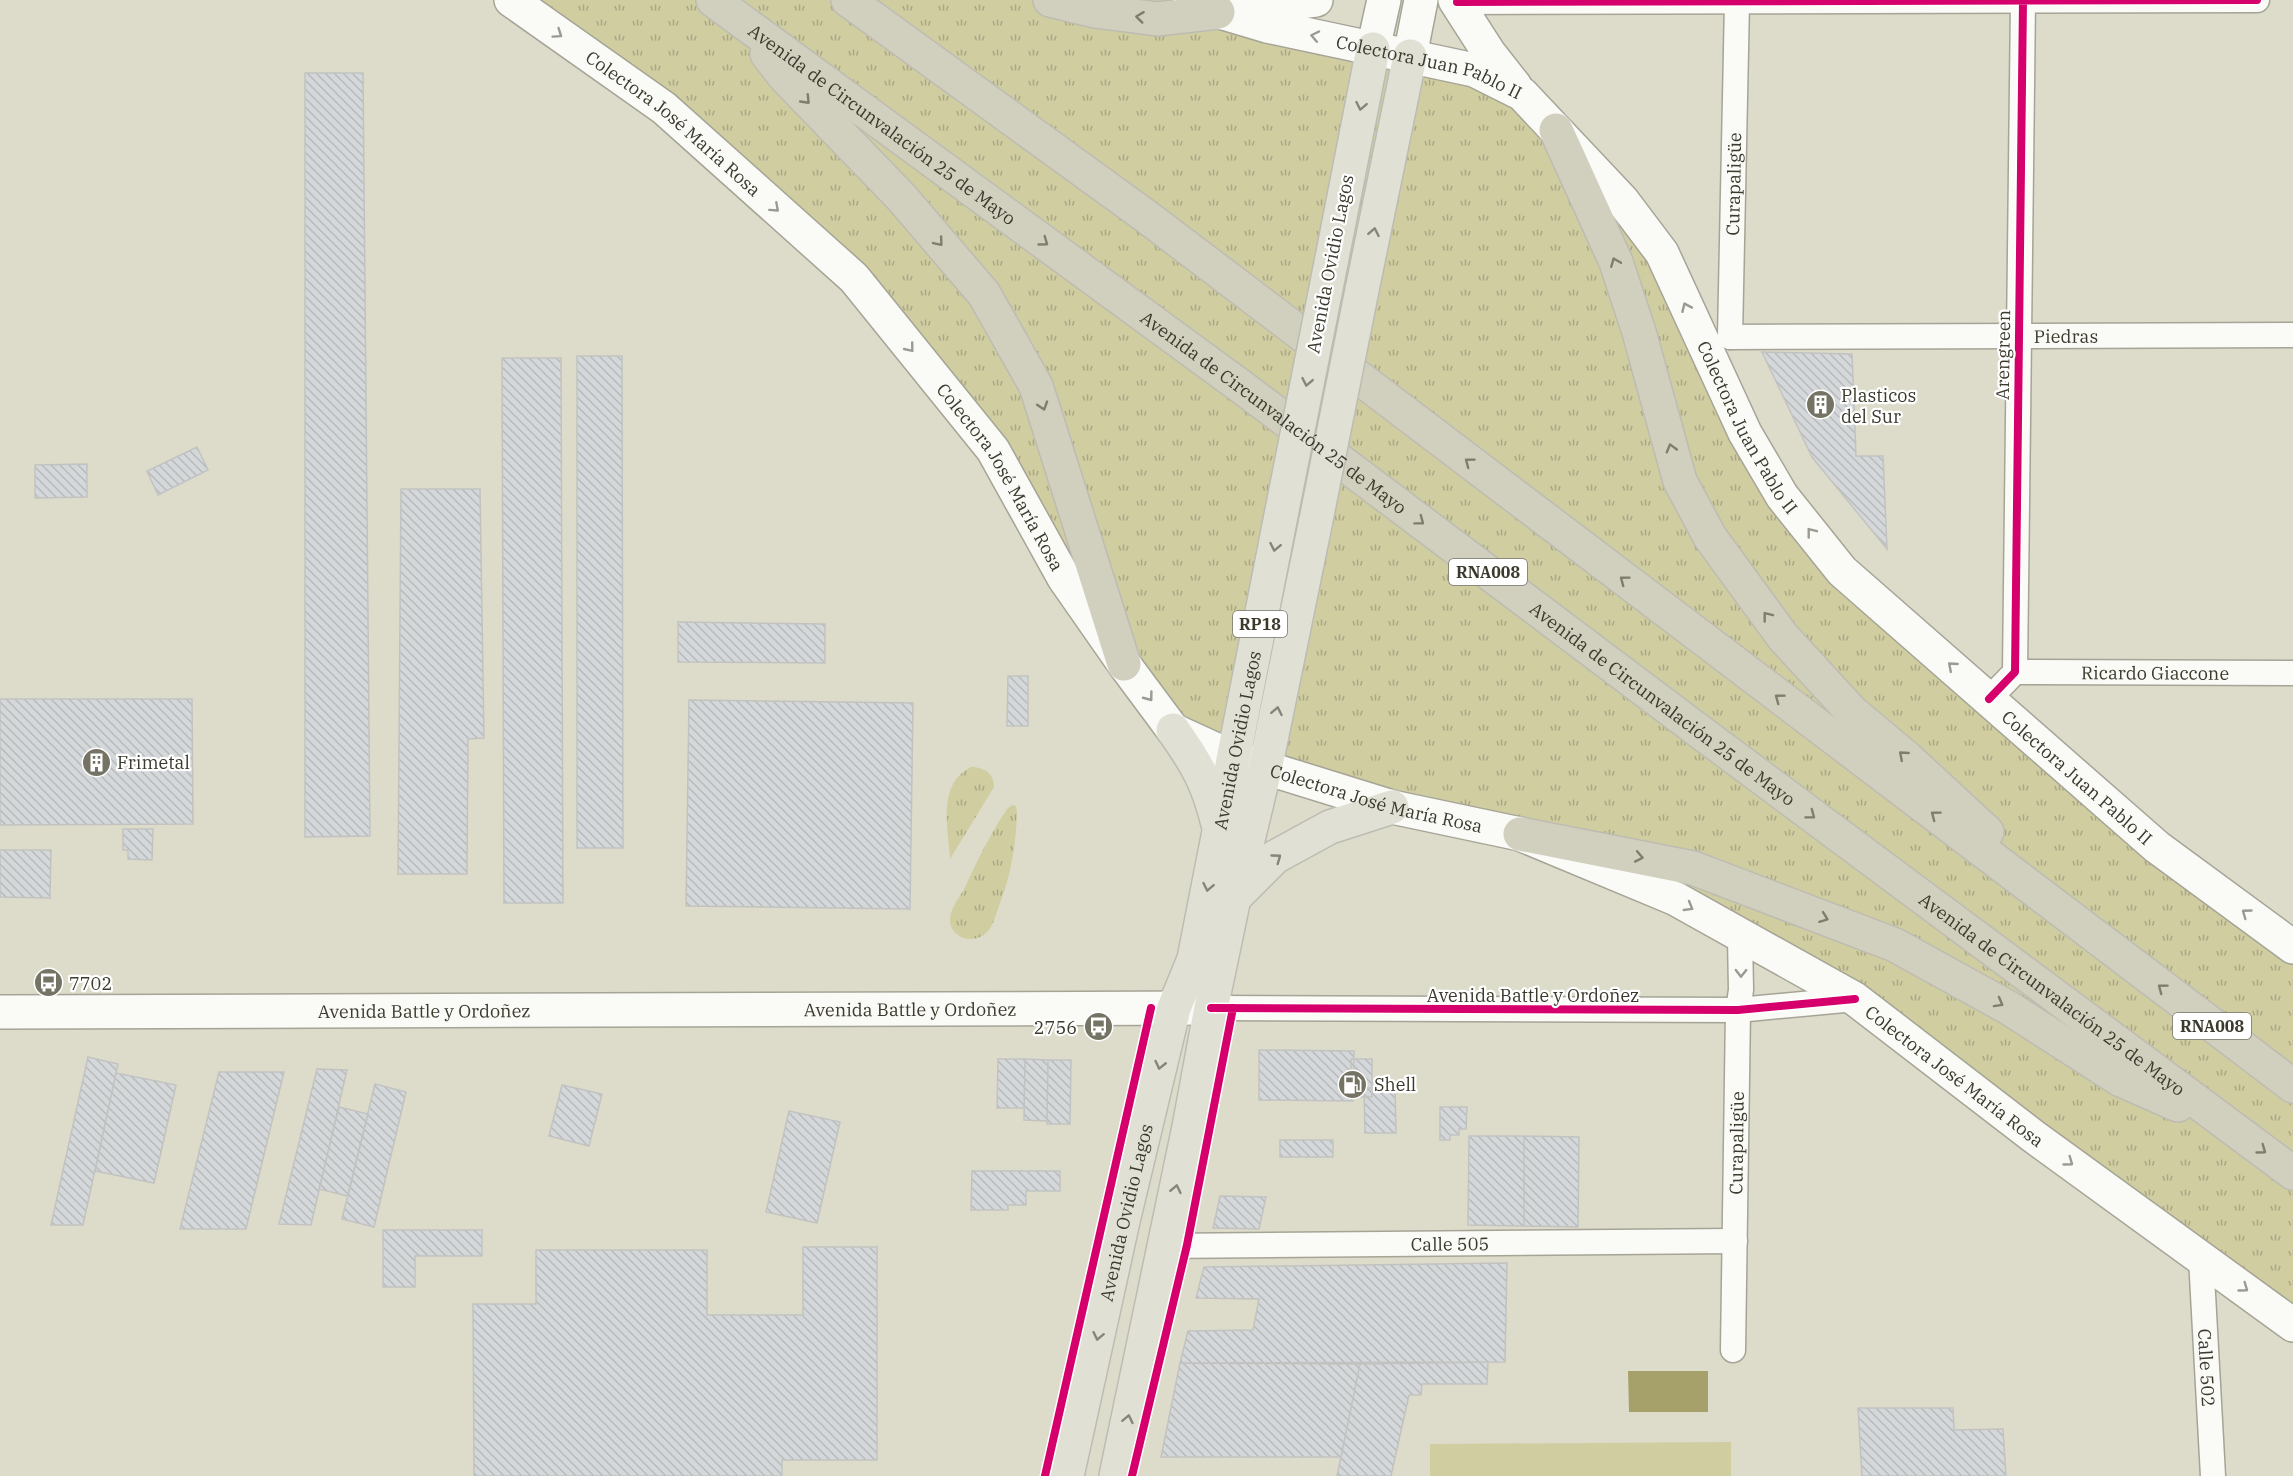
<svg xmlns="http://www.w3.org/2000/svg" width="2293" height="1476" viewBox="0 0 2293 1476" font-family="'IBM Plex Serif',serif">
<style>
.grass{fill:url(#grass-tufts)}
.pitch{fill:#d0cda1}
.water{fill:#a6a16a}
.building{fill:url(#building-back-hatch);stroke:#c2c3c0;stroke-width:1.5}
.lines{fill:none;stroke-linecap:round;stroke-linejoin:round}
.street-casing{stroke:#a5a496;stroke-width:27}
.secondary-casing{stroke:#a5a496;stroke-width:36}
.primary-casing{stroke:#bdbcb3;stroke-width:36}
.highway-casing{stroke:#bdbcb3;stroke-width:36}
.street{stroke:#fafaf7;stroke-width:24}
.secondary{stroke:#fafaf7;stroke-width:33}
.primary{stroke:#e1e0d4;stroke-width:33}
.highway{stroke:#d1cfbd;stroke-width:33}
.primary-bridge-casing{stroke:#bdbcb3;stroke-width:36;stroke-linecap:butt}
.primary-bridge{stroke:#e1e0d4;stroke-width:33}
.cycleway-casing{stroke:#fff;stroke-width:11}
.cycleway{stroke:#d6006c;stroke-width:8}
.oneway{stroke:#7e7d6e}
.oneway2{stroke:#9a9a92}
.oneway3{stroke:#868578}
.labels{text-anchor:middle;dominant-baseline:central;stroke-width:4.5;stroke-linejoin:round;paint-order:stroke}
.shield{fill:#fff;stroke:#76756c;stroke-width:1.5}
.shield-label{font-size:16px;font-weight:bold;fill:#3b3a2d}
.street-label{font-size:18px;fill:#3b3a2d;stroke:#fff}
.poi-label{font-size:18px;fill:#3b3a2d;stroke:#fff;text-anchor:start}
</style>
<defs>
<pattern id="grass-tufts" width="24" height="20" patternUnits="userSpaceOnUse" patternTransform="scale(1.5)"><rect width="24" height="20" fill="#d0cda1"/><path d="M3 7l-1-3M5 7V3M7 7l1-3M15 17l-1-3M17 17v-4M19 17l1-3" fill="none" stroke="#aaa784"/></pattern>
<pattern id="building-back-hatch" width="6" height="6" patternUnits="userSpaceOnUse" patternTransform="scale(1.5)"><rect width="6" height="6" fill="#d5d8da"/><path d="M-1 5l2 2M0 0l6 6M5-1l2 2" fill="none" stroke="#b8babb"/></pattern>
</defs>
<rect width="100%" height="100%" fill="#dddcca"/>
<path class="grass" d="M511,0h669l294,70 148,129 220,372 451,376v378l-260,-189 -357,-237 -503,-169 -319,-452z
M971,767c13,0 23,6 23,20l-44,72c-2,-32 -13,-75 21,-92z
M1012,805l4,1 1,6c-1,34 -6,63 -18,94 -3,8 -5,18 -11,25 -14,17 -44,5 -37,-18 3,-10 11,-19 15,-28 12,-26 25,-52 41,-76z"/>
<path class="pitch" d="M1731,1442v34h-301v-32z"/>
<path class="water" d="M1628,1371h80v41h-79z"/>
<path class="building" d="M305,73h58l7,763 -65,1z
M1762,352l90,2 4,102h27l4,93 -75,-92z
M577,356h45l1,492h-46z
M502,358h59l2,545h-59z
M197,447l11,23 -50,25 -11,-24z
M87,464v33l-52,1v-33z
M401,489h79l4,249 -16,1 -1,135h-69z
M678,622l147,2v39l-147,-1z
M1008,676h20v50h-21z
M0,699h192l1,125 -193,1z
M689,700l224,3 -3,206 -224,-3z
M123,829h30l-1,31 -24,-1v-9h-5z
M0,850h51l-1,48 -50,-1z
M1259,1050l95,1 -1,50 -94,-1z
M88,1057l30,7 -35,161h-32z
M998,1059h27l-1,49h-27z
M1025,1059l23,1 -1,61 -23,-1z
M1351,1059h21v38h-21z
M1048,1060h23l-1,64h-23z
M317,1069l30,1 -36,155 -32,-1z
M219,1072h65l-38,157h-66z
M116,1073l60,12 -22,98 -59,-12z
M375,1084l31,8 -32,135 -32,-8z
M562,1085l40,9 -13,52 -40,-10z
M1364,1088h31l1,45h-31z
M339,1107l29,7 -20,82 -29,-7z
M1440,1107h27l-1,22h-7v6h-9v5h-10z
M789,1111l51,11 -23,101 -51,-11z
M1469,1136h55v90l-56,-1z
M1524,1136l55,1 -1,90 -54,-1z
M1280,1140h53v17h-53z
M972,1171h88v20h-34v14h-18v5h-37z
M1220,1196l46,1 -7,32 -46,-1z
M383,1230h99v26h-67v31h-32z
M803,1247h74v213h-95v16h-308l-1,-172h63v-54h171v65h96z
M1507,1263l-2,99 -325,1 8,-32 65,-1 6,-31 -63,-1 8,-31z
M1488,1362l-1,22h-65l-1,11h-12l-18,81h-54l23,-112z
M1180,1363l180,1 -19,93h-180z
M1858,1408h95l1,22 49,-1 3,47h-144z"/>
<g class="lines">
<defs>
<g id="street">
<path d="M1457,2l800,-2"/>
<path id="s1" d="M1730,337l563,-2"/>
<path id="s2" d="M1730,337l7,-335"/>
<path id="s3" d="M2015,672l278,1"/>
<path d="M1989,699l26,-27 8,-672"/>
<path d="M1211,1008l527,2 117,-11"/>
<path id="s4" d="M1164,1246l571,-5"/>
<path id="s5" d="M2201,1258l12,218"/>
<path id="s6" d="M1733,1350l5,-340 3,-20 -1,-54"/>
</g>
<g id="secondary">
<path id="s7" d="M511,0l153,108 190,170 139,172 71,128 60,86 49,66 61,28 158,49 128,27 156,65 179,100 178,137 260,189"/>
<path d="M1455,0l34,53 26,33"/>
<path id="s8" d="M1190,3l77,23 207,44 48,24 100,106 40,53 83,180 37,63 60,75 315,276 136,100"/>
<path d="M1235,10l81,-10"/>
<path d="M1373,49l11,-49"/>
<path d="M1410,56l11,-56"/>
<path id="s9" d="M0,1012l1211,-4"/>
</g>
<g id="primary">
<path d="M1331,263l42,-214"/>
<path d="M1362,290l48,-234"/>
<path d="M1173,730c24,34 35,53 45,94"/>
<path d="M1234,898l41,-41 55,-30 62,-20"/>
<path id="s10" d="M1067,1476l56,-255 51,-213 20,-49 92,-469"/>
<path d="M1116,1476l73,-349 22,-119 23,-110 31,-129 51,-249"/>
</g>
<g id="highway">
<path id="s11" d="M713,0l530,388 464,349 586,436"/>
<path d="M848,0l299,217 1146,869"/>
<path d="M1050,0l45,11 62,8 61,-7"/>
<path d="M767,54l18,23 117,121 82,96 52,92 88,278"/>
<path d="M1556,130l60,132 23,70 41,149 30,56 73,100 69,75 55,46 80,74"/>
<path d="M1520,834l173,34 202,77 114,63 112,72 57,25"/>
</g>
</defs>
<use href="#street" class="street-casing"/>
<use href="#secondary" class="secondary-casing"/>
<use href="#primary" class="primary-casing"/>
<use href="#highway" class="highway-casing"/>
<use href="#street" class="street"/>
<use href="#secondary" class="secondary"/>
<use href="#primary" class="primary"/>
<use href="#highway" class="highway"/>
<defs>
<path id="primary-bridge" d="M1286,490l45,-227
M1316,520l46,-230"/>
</defs>
<use href="#primary-bridge" class="primary-bridge-casing"/>
<use href="#primary-bridge" class="primary-bridge"/>
<defs>
<path id="cycleway" d="M1457,2l800,-2
M1989,699l26,-27 8,-672
M1211,1008l527,2 117,-11
M1045,1476l106,-468
M1132,1476l55,-231 46,-237"/>
</defs>
<use href="#cycleway" class="cycleway-casing"/>
<use href="#cycleway" class="cycleway"/>
</g>
<defs><path id="oneway-chevron" d="M-2-3.5L2.5 0L-2 3.5" fill="none" stroke-width="1.6" stroke-linecap="round" stroke-linejoin="round" transform="scale(1.5)"/></defs>
<g class="oneway">
<use href="#oneway-chevron" transform="translate(1140 17) rotate(-173)"/>
<use href="#oneway-chevron" transform="translate(806 100) rotate(46)"/>
<use href="#oneway-chevron" transform="translate(939 242) rotate(50)"/>
<use href="#oneway-chevron" transform="translate(1044 242) rotate(36)"/>
<use href="#oneway-chevron" transform="translate(1615 262) rotate(-112)"/>
<use href="#oneway-chevron" transform="translate(1043 406) rotate(72)"/>
<use href="#oneway-chevron" transform="translate(1671 448) rotate(-106)"/>
<use href="#oneway-chevron" transform="translate(1469 462) rotate(-143)"/>
<use href="#oneway-chevron" transform="translate(1420 521) rotate(37)"/>
<use href="#oneway-chevron" transform="translate(1624 580) rotate(-143)"/>
<use href="#oneway-chevron" transform="translate(1767 616) rotate(-128)"/>
<use href="#oneway-chevron" transform="translate(1779 698) rotate(-143)"/>
<use href="#oneway-chevron" transform="translate(1903 755) rotate(-139)"/>
<use href="#oneway-chevron" transform="translate(1811 815) rotate(37)"/>
<use href="#oneway-chevron" transform="translate(1935 815) rotate(-143)"/>
<use href="#oneway-chevron" transform="translate(1639 857) rotate(11)"/>
<use href="#oneway-chevron" transform="translate(1824 918) rotate(21)"/>
<use href="#oneway-chevron" transform="translate(2162 988) rotate(-143)"/>
<use href="#oneway-chevron" transform="translate(1999 1003) rotate(29)"/>
<use href="#oneway-chevron" transform="translate(2262 1150) rotate(36)"/>
</g>
<g class="oneway2">
<use href="#oneway-chevron" transform="translate(558 34) rotate(35)"/>
<use href="#oneway-chevron" transform="translate(1315 36) rotate(-168)"/>
<use href="#oneway-chevron" transform="translate(775 208) rotate(42)"/>
<use href="#oneway-chevron" transform="translate(1686 307) rotate(-114)"/>
<use href="#oneway-chevron" transform="translate(910 348) rotate(51)"/>
<use href="#oneway-chevron" transform="translate(1811 532) rotate(-128)"/>
<use href="#oneway-chevron" transform="translate(1952 666) rotate(-139)"/>
<use href="#oneway-chevron" transform="translate(1149 697) rotate(53)"/>
<use href="#oneway-chevron" transform="translate(1689 907) rotate(30)"/>
<use href="#oneway-chevron" transform="translate(2246 913) rotate(-144)"/>
<use href="#oneway-chevron" transform="translate(1741 973) rotate(91)"/>
<use href="#oneway-chevron" transform="translate(2069 1162) rotate(36)"/>
<use href="#oneway-chevron" transform="translate(2244 1288) rotate(36)"/>
</g>
<g class="oneway3">
<use href="#oneway-chevron" transform="translate(1361 106) rotate(101)"/>
<use href="#oneway-chevron" transform="translate(1374 232) rotate(-79)"/>
<use href="#oneway-chevron" transform="translate(1307 382) rotate(101)"/>
<use href="#oneway-chevron" transform="translate(1275 547) rotate(101)"/>
<use href="#oneway-chevron" transform="translate(1277 711) rotate(-79)"/>
<use href="#oneway-chevron" transform="translate(1277 858) rotate(-36)"/>
<use href="#oneway-chevron" transform="translate(1208 887) rotate(101)"/>
<use href="#oneway-chevron" transform="translate(1160 1065) rotate(103)"/>
<use href="#oneway-chevron" transform="translate(1176 1189) rotate(-78)"/>
<use href="#oneway-chevron" transform="translate(1098 1336) rotate(102)"/>
<use href="#oneway-chevron" transform="translate(1128 1419) rotate(-78)"/>
</g>
<defs>
<symbol id="building-disc" viewBox="-11 -11 22 22"><circle r="9.5" fill="#747364" stroke="#fff"/><path d="M-4-6H4V6H1V3H-1V6H-4ZM-2.5-4.3h1.7v1.8h-1.7ZM.8-4.3h1.7v1.8H.8ZM-2.5-1h1.7V.8h-1.7ZM.8-1h1.7V.8H.8Z" fill="#fff"/></symbol>
<symbol id="bus-disc" viewBox="-11 -11 22 22"><circle r="9.5" fill="#747364" stroke="#fff"/><path d="M-5-6H5V4H4V6H2V4H-2V6H-4V4H-5ZM-3.5-4V0h7V-4ZM-3.5 1.2v1.5H-2V1.2ZM2 1.2v1.5H3.5V1.2Z" fill="#fff"/></symbol>
<symbol id="fuel-disc" viewBox="-11 -11 22 22"><circle r="9.5" fill="#747364" stroke="#fff"/><path d="M-5.5-6h7V0h2V4h1.3V-2.5L3-4.5l.8-.8L6-3V5H2.5V1h-1V6h-7ZM-4.2-4.7v3.2H.2V-4.7Z" fill="#fff"/></symbol>
</defs>
<g fill-rule="evenodd">
<use href="#building-disc" x="1804" y="388" width="33" height="33"/>
<use href="#building-disc" x="80" y="746" width="33" height="33"/>
<use href="#bus-disc" x="32" y="966" width="33" height="33"/>
<use href="#bus-disc" x="1082" y="1010" width="33" height="33"/>
<use href="#fuel-disc" x="1336" y="1068" width="33" height="33"/>
</g>
<g class="labels">
<g class="shield">
<rect x="1449" y="559" width="78" height="26" rx="4.5"/>
<rect x="1233" y="611" width="54" height="26" rx="4.5"/>
<rect x="2173" y="1013" width="78" height="26" rx="4.5"/>
</g>
<g class="shield-label">
<text x="1488" y="572">RNA008</text>
<text x="1260" y="624">RP18</text>
<text x="2212" y="1026">RNA008</text>
</g>
<g class="street-label">
<text stroke="none"><textPath href="#s8" startOffset="248">Colectora Juan Pablo II</textPath></text>
<text stroke="none"><textPath href="#s7" startOffset="204">Colectora José María Rosa</textPath></text>
<text stroke="none"><textPath href="#s11" startOffset="210">Avenida de Circunvalación 25 de Mayo</textPath></text>
<text stroke="none"><textPath href="#s2" startOffset="153">Curapaligüe</textPath></text>
<text transform="translate(1330 264) rotate(-79)">Avenida Ovidio Lagos</text>
<text stroke="none"><textPath href="#s1" startOffset="336">Piedras</textPath></text>
<text transform="translate(2003 355) rotate(-89)">Arengreen</text>
<text stroke="none"><textPath href="#s11" startOffset="696">Avenida de Circunvalación 25 de Mayo</textPath></text>
<text stroke="none"><textPath href="#s8" startOffset="752">Colectora Juan Pablo II</textPath></text>
<text stroke="none"><textPath href="#s7" startOffset="690">Colectora José María Rosa</textPath></text>
<text stroke="none"><textPath href="#s3" startOffset="140">Ricardo Giaccone</textPath></text>
<text stroke="none"><textPath href="#s11" startOffset="1182">Avenida de Circunvalación 25 de Mayo</textPath></text>
<text stroke="none"><textPath href="#s10" startOffset="756">Avenida Ovidio Lagos</textPath></text>
<text stroke="none"><textPath href="#s8" startOffset="1238">Colectora Juan Pablo II</textPath></text>
<text stroke="none"><textPath href="#s7" startOffset="1212">Colectora José María Rosa</textPath></text>
<text x="1533" y="995">Avenida Battle y Ordoñez</text>
<text stroke="none"><textPath href="#s11" startOffset="1668">Avenida de Circunvalación 25 de Mayo</textPath></text>
<text stroke="none"><textPath href="#s9" startOffset="910">Avenida Battle y Ordoñez</textPath></text>
<text stroke="none"><textPath href="#s9" startOffset="424">Avenida Battle y Ordoñez</textPath></text>
<text stroke="none"><textPath href="#s7" startOffset="1860">Colectora José María Rosa</textPath></text>
<text stroke="none"><textPath href="#s6" startOffset="207">Curapaligüe</textPath></text>
<text stroke="none"><textPath href="#s10" startOffset="270">Avenida Ovidio Lagos</textPath></text>
<text stroke="none"><textPath href="#s4" startOffset="286">Calle 505</textPath></text>
<text stroke="none"><textPath href="#s5" startOffset="110">Calle 502</textPath></text>
</g>
<g class="poi-label">
<text x="1841" y="395">Plasticos<tspan x="1841" dy="21">del Sur</tspan></text>
<text x="117" y="762">Frimetal</text>
<text x="69" y="983">7702</text>
<text x="1077" y="1027" text-anchor="end">2756</text>
<text x="1374" y="1084">Shell</text>
</g>
</g>
</svg>
